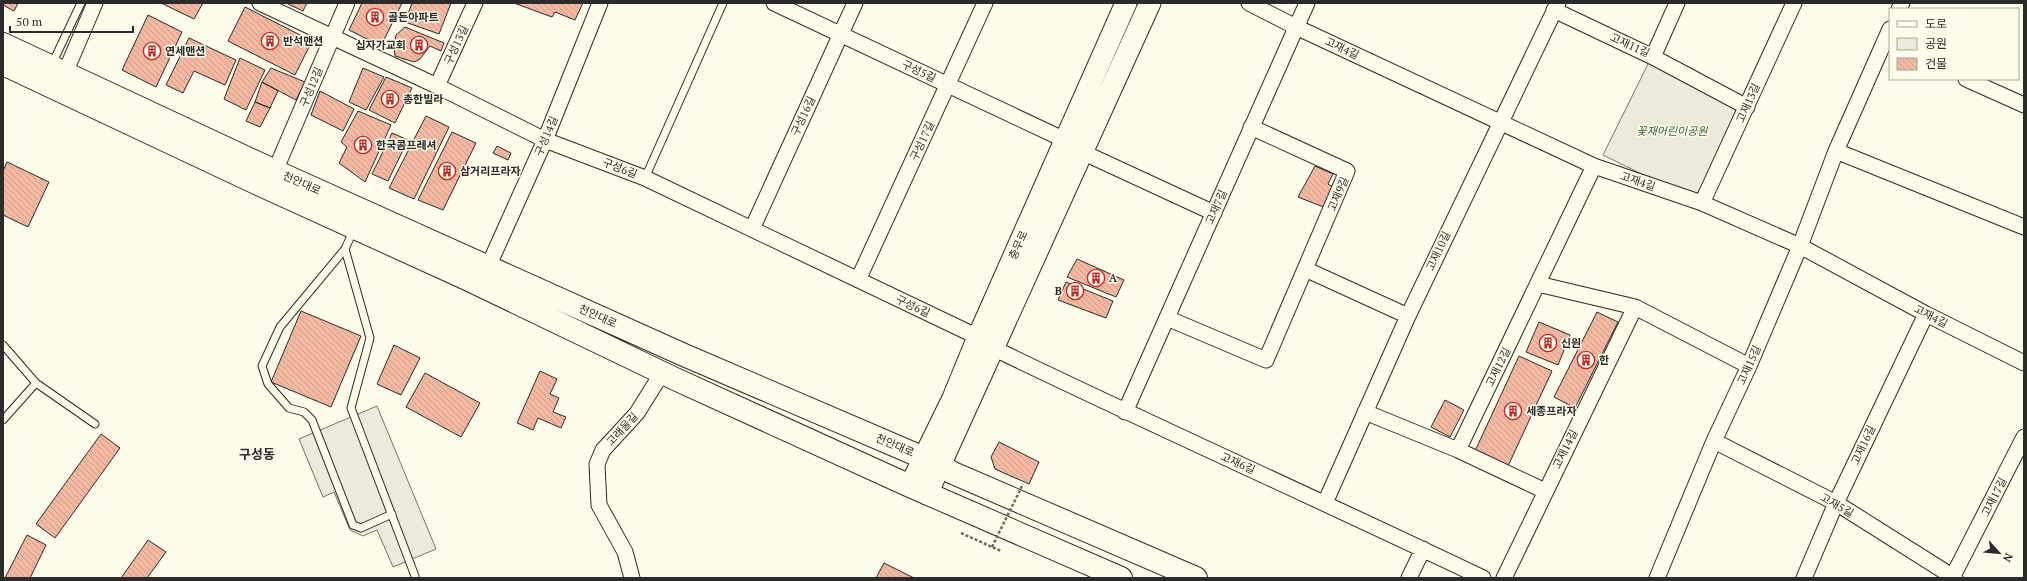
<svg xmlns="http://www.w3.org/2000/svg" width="2027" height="581" viewBox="0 0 2027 581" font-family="'PT Serif','Noto Sans KR',serif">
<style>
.park{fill:#ecebdb;stroke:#74746e}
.parking{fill:#eceadb;stroke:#74746e}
.building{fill:url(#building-back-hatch);stroke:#2b2b2b}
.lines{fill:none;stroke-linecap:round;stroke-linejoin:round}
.lane-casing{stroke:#2b2b2b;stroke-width:9}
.street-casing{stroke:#2b2b2b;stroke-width:17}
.secondary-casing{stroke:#2b2b2b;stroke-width:23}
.primary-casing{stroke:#2b2b2b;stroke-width:24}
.path{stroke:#6a6964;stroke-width:2.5;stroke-dasharray:3 2;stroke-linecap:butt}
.lane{stroke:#fdfbea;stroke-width:7}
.street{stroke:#fdfbea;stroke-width:15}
.secondary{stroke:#fdfbea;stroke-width:21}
.primary{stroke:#fdfbea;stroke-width:22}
.path-bridge{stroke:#6a6964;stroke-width:2.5;stroke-dasharray:3 2;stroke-linecap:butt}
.labels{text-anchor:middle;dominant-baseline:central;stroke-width:3;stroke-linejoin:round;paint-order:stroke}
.poi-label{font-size:11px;font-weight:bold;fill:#2b2b2b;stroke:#fdfbea;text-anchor:start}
.street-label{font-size:11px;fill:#2b2b2b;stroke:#fdfbea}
.park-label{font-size:11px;font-style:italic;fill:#34623c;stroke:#fdfbea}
.quarter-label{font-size:13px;font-weight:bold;fill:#2b2b2b;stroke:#fdfbea}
</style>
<defs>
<pattern id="building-back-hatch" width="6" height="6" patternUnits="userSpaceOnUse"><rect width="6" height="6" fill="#f2b8a0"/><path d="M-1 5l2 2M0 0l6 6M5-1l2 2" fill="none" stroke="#d09e8a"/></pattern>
</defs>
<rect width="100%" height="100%" fill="#fdfbea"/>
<path class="park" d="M1649,62l83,43 5,8 -38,79 -13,4 -83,-41z"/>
<path class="parking" d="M377,406l59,143 -43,18 -16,-37 -14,6 -13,-6 -16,-38 -11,5 -24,-58z"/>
<path class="building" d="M3,3h15l-4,8 -11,-6z
M161,3h42l-9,16z
M286,3h21l-4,8z
M362,3h40l-21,43 -32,-16z
M412,3h39l-12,31 -34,-12z
M514,3h69l-8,17 -20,-8 -3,5z
M245,7l67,34 -17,34 -67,-34z
M148,15l34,17 -26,55 -34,-17z
M405,27l39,16 -3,8 -11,-5 -10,13 -6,3 -19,-6 -1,-12 2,-9z
M189,38l47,22 -11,25 -31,-14 -11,22 -17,-8z
M240,58l25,12 -19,40 -22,-11z
M271,68l34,14 -9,18 -34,-18z
M363,68l21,9 -18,33 -17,-8z
M386,77l26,11 -17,35 -26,-13z
M262,82l16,9 -8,17 -15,-6z
M320,91l34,18 -11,22 -32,-16z
M255,102l15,6 -10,19 -14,-6z
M358,111l33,14 -26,57 -26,-19 8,-16 -6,-5z
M426,116l23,11 -35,72 -25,-11z
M452,132l24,11 -33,67 -25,-10z
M392,133l16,7 -20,41 -16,-7z
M497,146l14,7 -3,7 -15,-7z
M7,162l42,20 -21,45 -25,-12v-44z
M1315,166l18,8 -5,10 7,4 -9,20 -28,-11z
M1077,259l47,21 -8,17 -49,-20z
M1066,282l47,19 -7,17 -48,-18z
M301,311l60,25 -30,71 -60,-25z
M1597,312l21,10 -43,86 -21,-11z
M1539,322l31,13 -12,30 -32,-13z
M394,345l26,13 -19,37 -24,-11z
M1519,356l33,15 -44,95 -33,-15z
M540,371l17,8 -7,15 9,4 -6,14 13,5 -5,11 -23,-10 -5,12 -16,-7z
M425,373l55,30 -19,34 -55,-30z
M1445,400l19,10 -14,27 -19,-10z
M101,434l19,14 -65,90 -19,-14z
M999,442l40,20 -10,22 -34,-15 -4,-12z
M27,535l19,10 -16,33h-25z
M148,540l18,12 -19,26h-26z
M884,563l30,15h-38z"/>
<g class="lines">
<defs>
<path id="lane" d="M52,64l29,-61
M645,178l78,-175
M354,229l-9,20 -65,78 -18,39 6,18 21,24 15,4 8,8 41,105 8,3 31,-14
M345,249l25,89 -19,70 64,168
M3,345l33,38
M3,420l33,-37 59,41"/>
<path id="street" d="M260,3l177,83 108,54 100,38 333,159
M774,3l291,137
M1249,3l47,24 298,139 108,37 98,43 126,68 98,49
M1899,9l3,-6
M1554,10l99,47 94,50
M1653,57l24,-54
M65,73l30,-70
M1966,79l58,26
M437,86l38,-83
M1836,151l188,76
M1082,152l132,61
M275,171l72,-168
M1702,203l92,-200
M752,229l103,-226
M488,267l57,-127 55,-137
M1305,269l103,47
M858,280l127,-277
M1538,284l97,23 114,59
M1167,318l99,42 81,-189 -96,-44
M993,348c163,79 327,152 490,230
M1125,412l182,-409
M1365,412l93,38 87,41
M1714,441l122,62 119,75
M1458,450l136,-284
M1325,503l83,-187 150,-313
M632,578l-7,-26 -26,-47 -2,-41 6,-14 34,-37 25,-40
M1409,578l14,-29
M1504,578l131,-271
M1657,578l57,-137 35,-75 51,-120 36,-95 54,-122
M1804,578l32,-75 90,-189
M1952,578l72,-141"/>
<path id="secondary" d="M910,486l43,-88 25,-61 148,-334
M927,494l223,-491"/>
<path id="primary" d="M3,44l272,127 409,184 240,103 29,15 243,105
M3,64l253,119 211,96 206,99 237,108 211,92"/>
</defs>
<use href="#lane" class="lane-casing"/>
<use href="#street" class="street-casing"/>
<use href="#secondary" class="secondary-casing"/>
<use href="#primary" class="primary-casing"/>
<path class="path" d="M961,533l40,18"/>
<use href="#lane" class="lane"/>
<use href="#street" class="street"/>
<use href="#secondary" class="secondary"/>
<use href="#primary" class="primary"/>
<path class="path-bridge" d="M992,547l31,-63"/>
</g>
<defs>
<symbol id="building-ring" viewBox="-11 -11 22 22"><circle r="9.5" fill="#fdfbea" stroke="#c62828" stroke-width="1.5"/><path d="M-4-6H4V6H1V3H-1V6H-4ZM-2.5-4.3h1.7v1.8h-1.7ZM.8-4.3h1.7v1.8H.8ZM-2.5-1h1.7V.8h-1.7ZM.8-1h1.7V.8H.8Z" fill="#c62828"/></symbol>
</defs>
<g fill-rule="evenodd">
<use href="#building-ring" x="365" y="7" width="20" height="20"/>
<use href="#building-ring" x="260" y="31" width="20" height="20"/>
<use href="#building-ring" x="409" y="35" width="20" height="20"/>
<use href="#building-ring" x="142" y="41" width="20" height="20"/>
<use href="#building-ring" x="380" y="89" width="20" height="20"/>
<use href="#building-ring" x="353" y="135" width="20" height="20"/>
<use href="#building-ring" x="437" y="161" width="20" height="20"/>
<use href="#building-ring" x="1086" y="268" width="20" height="20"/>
<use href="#building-ring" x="1065" y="281" width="20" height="20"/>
<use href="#building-ring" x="1538" y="333" width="20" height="20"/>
<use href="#building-ring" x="1576" y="350" width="20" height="20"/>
<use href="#building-ring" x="1503" y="401" width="20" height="20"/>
</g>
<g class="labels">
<g class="poi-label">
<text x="388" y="17">골든아파트</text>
<text x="283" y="41">반석맨션</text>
<text x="406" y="45" text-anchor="end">십자가교회</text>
<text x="165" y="51">연세맨션</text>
<text x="403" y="99">총한빌라</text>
<text x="376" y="145">한국콤프레셔</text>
<text x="460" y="171">삼거리프라자</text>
<text x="1109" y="278">A</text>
<text x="1062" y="291" text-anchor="end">B</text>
<text x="1561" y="343">신원</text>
<text x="1599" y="360">한</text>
<text x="1526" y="411">세종프라자</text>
</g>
<g class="street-label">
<text transform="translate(456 45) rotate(-65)">구성13길</text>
<text transform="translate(1630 45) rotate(24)">고재11길</text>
<text transform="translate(1342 48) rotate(25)">고재4길</text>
<text transform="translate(919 71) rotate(25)">구성5길</text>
<text transform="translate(311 87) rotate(-67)">구성12길</text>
<text transform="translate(1748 103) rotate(-66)">고재13길</text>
<text transform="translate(803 116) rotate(-65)">구성16길</text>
<text transform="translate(546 136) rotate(-67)">구성14길</text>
<text transform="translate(922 141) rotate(-65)">구성17길</text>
<text transform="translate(620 168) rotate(21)">구성6길</text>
<text transform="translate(1638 181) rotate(19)">고재4길</text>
<text transform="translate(302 183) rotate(24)">천안대로</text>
<text transform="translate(1338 194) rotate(-67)">고재9길</text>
<text transform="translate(1216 207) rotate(-66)">고재7길</text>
<text transform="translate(1018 245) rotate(-66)">충무로</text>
<text transform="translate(1438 251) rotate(-65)">고재10길</text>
<text transform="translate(913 306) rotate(25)">구성6길</text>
<text transform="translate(598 316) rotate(24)">천안대로</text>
<text transform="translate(1931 316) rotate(27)">고재4길</text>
<text transform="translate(1749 365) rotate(-66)">고재15길</text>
<text transform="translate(1498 367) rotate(-64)">고재12길</text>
<text transform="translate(622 429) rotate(-47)">고래울길</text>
<text transform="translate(895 445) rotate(23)">천안대로</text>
<text transform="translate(1863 445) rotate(-65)">고재16길</text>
<text transform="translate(1565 449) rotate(-64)">고재14길</text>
<text transform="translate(1238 463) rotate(24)">고재6길</text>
<text transform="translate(1994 497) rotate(-63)">고재17길</text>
<text transform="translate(1837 505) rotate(30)">고재5길</text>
</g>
<g class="park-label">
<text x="1672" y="131">꽃재어린이공원</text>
</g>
<g class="quarter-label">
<text x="257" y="454">구성동</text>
</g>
</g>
<rect width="2027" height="581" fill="none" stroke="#2b2b2b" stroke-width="8"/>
<rect x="1889" y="8" width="130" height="72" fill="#fdfbea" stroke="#a9a89e"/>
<rect x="1897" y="21" width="20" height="6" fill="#fdfbea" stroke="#a9a89e"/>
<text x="1925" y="28" font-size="12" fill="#2b2b2b">도로</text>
<rect x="1897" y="38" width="20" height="12" fill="#ecebdb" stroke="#a9a89e"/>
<text x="1925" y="48" font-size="12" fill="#2b2b2b">공원</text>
<rect x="1897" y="58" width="20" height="12" fill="url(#building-back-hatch)" stroke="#a9a89e"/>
<text x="1925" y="68" font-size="12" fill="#2b2b2b">건물</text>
<g transform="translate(1999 553) rotate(117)" stroke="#fdfbea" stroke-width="3" paint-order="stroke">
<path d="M0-3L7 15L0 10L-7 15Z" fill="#2b2b2b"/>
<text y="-6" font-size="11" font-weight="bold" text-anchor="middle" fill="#2b2b2b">N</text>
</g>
<path d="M10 26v6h123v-6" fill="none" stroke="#2b2b2b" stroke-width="2"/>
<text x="16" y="26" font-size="12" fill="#2b2b2b" stroke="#fdfbea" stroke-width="3" paint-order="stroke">50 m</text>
</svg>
